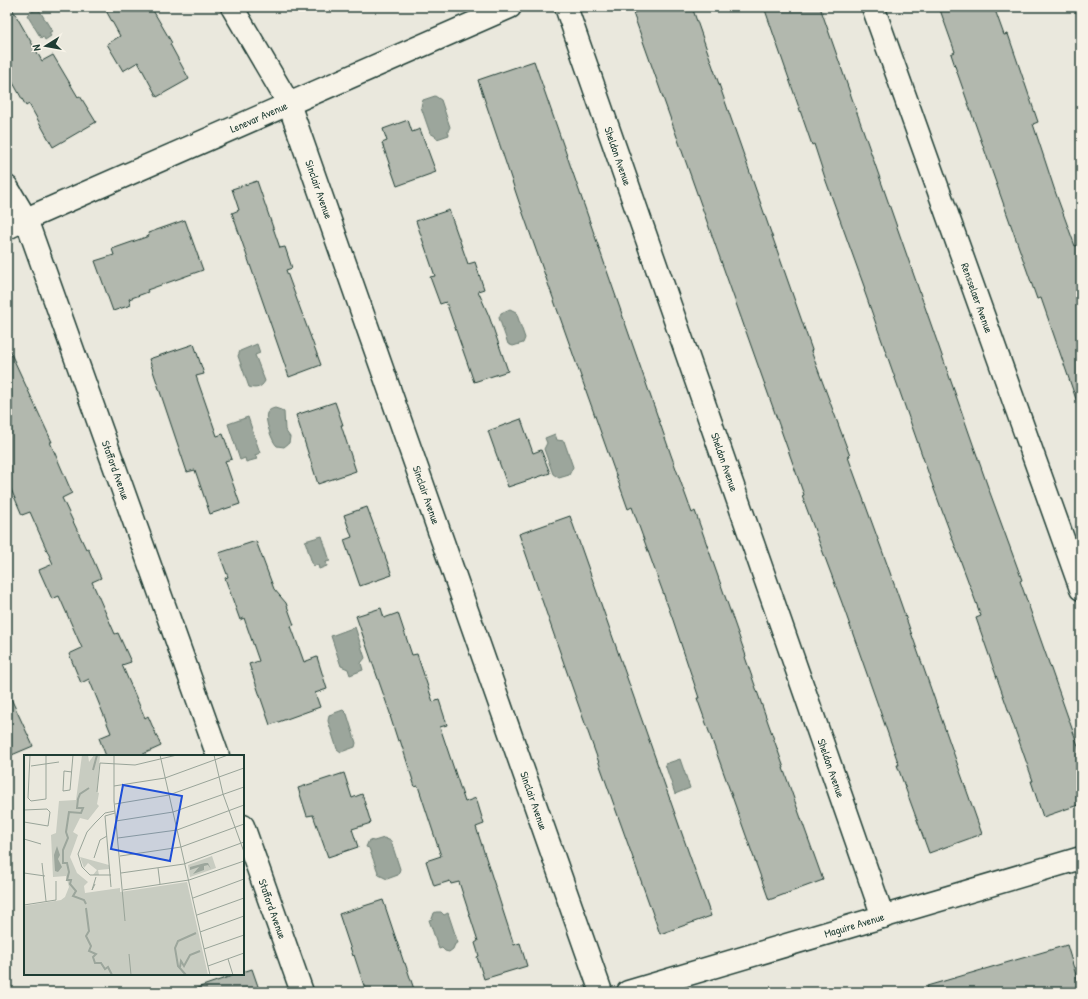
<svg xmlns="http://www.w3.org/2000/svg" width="1088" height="999" viewBox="0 0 1088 999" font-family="'Patrick Hand',sans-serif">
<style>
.water{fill:#9ca69c;stroke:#6a7c72}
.building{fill:#b2b8ae;stroke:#1f3d34}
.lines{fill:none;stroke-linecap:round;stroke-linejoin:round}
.minor-casing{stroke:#1f3d34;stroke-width:25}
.minor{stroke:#f7f3e8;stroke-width:22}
.labels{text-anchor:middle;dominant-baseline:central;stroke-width:3;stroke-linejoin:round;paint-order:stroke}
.street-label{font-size:11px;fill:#1f3d34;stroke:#f7f3e8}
.inset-river{fill:none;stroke:#9ca69c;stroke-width:2}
.inset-road{fill:none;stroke:#99a499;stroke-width:1}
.view{fill:#1d4ed8;fill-opacity:0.15;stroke:#1d4ed8;stroke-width:2}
.inset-edge{fill:none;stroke:#1f3d34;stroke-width:2}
</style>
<rect width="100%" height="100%" fill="#eae8dd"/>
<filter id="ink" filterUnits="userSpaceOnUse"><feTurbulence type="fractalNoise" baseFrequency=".025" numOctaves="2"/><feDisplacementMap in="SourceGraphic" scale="8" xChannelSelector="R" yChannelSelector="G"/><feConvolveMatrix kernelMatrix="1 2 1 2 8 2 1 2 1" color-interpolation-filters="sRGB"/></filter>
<g filter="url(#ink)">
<path class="water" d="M38,8l14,23 -3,2 2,3 -6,4 -2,-4 -2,2 -14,-23z
M435,96l6,4 9,27 -2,4 1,4 -12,4 -2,-3 -5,-3 -9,-26 2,-7z
M510,309l6,3 9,26 -2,5 -10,3 -5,-2 -9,-26 2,-5z
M257,344l3,9 -5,2 10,26c-4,7 -9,8 -16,6l-11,-31 2,-5z
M275,408l6,2 3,2 1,18 5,7 -1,6 -5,4 -7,-1c-5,-4 -13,-27 -10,-33 2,-3 4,-4 8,-5z
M248,417l12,36 -5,2 2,4 -11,3 -1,-4 -5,2 -12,-36z
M555,434l2,6 7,1 9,26 -4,8 -10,3 -6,-4 -9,-25 3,-6 -2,-5z
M322,536l8,25 -4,1 1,4 -8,3 -1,-4 -5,1 -8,-25z
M355,627l10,31 -4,5 2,7 -13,5 -2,-6 -7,-3 -10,-30z
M343,710l4,4 9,29 -1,4 -14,5 -4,-3 -9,-28 1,-6z
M680,759l10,29 -15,6 -10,-30z
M384,838l7,3 9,28 -2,6 -11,4 -8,-4 -10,-27 -3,-1 3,-7 5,1z
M436,912h5l3,3 4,-2 10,30 -3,1 -2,5 -4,3 -4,-1 -3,-3 -3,1 -10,-29 3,-1 2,-6z"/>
<path class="building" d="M7,7h4l31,54 11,-6 25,42 2,-1 16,26 -43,25 -24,-43 -3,2 -19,-34z
M104,7h47l21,36 -2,1 19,35 -32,18 -19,-35 -15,9 -16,-27 13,-8z
M649,7h43l120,343 -1,1 39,105 -2,1 39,107 95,270 -53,19 -32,-88h2l-57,-162 -40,-107 2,-1 -171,-482z
M764,7h56l169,483 33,90 -2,1 61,173v50l-38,13 -12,-36h2l-57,-163 5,-2 -47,-127 -64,-182 -6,-17 1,-1 -39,-108 -12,-37 -2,1z
M939,7h55l10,28 4,-1 30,88 -5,2 23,70 19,52 6,-2v158h-4l-36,-104 -4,1 -80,-227 -6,-18 4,-2z
M534,61l137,394 21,58 3,-2 51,145 -1,1 39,111h-1l40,112 -54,20 -72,-202h2l-26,-78 -41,-113 -4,2 -109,-307 -41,-122z
M408,120l4,12 8,-3 16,43 -39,14 -15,-43 5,-2 -4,-12z
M257,181l23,67 5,-1 7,21 -6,2 35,95 -32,12 -57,-164 7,-3 -7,-21z
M449,210l19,54 7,-2 9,27 -6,2 11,25 19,55 -34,11 -28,-80 -6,2 -10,-27 5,-1 -19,-55z
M185,220l18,50 -56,20 1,2 -19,7 2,6 -18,6 -18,-50 19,-6 -2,-6 37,-13 -1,-3z
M194,344l10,30 -8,2 21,60 6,-2 9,25 -7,2 15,43 -30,10 -15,-44 -8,2 -38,-113z
M7,345l45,97h-2l22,51 -10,5 24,51 2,-1 13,30 -9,4 23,52 3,-1 13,29 -9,3 23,53 3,-2 13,30 -22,10h-33l-7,-18 12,-5 -22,-54 -8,4 -12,-29 13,-6 -23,-52 -7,3 -13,-29 14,-6 -23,-52 -8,3 -15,-35z
M335,402l8,23h-2l15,46 -38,13 -22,-69z
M521,419l12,34 8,-3 9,23 -42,14 -20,-56z
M367,507l25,68 -32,11 -16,-46 8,-3 -8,-22z
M570,516l141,400 -51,18 -83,-233 -58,-167z
M256,541l18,48 12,14 8,22 -3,1 13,36 13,-5 10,32 -12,4 5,14 -50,18 -21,-61 10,-3 -15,-43 -4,2 -15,-42 3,-1 -9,-24z
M381,608l3,10 14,-5 14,42 5,-1 16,48 6,-2 8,25 -7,2 25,75 11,-4 8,26 -8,3 38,118 6,-2 7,23 -43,13 -7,-22 2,-1 -4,-13 3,-2 -19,-59 -8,2 -1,-3 -16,5 -8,-25 15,-5 -23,-70 -3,1 -15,-47 -2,1 -8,-25h1l-35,-100z
M7,690l26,56 -26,11z
M344,773l8,25 10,-4 9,29 -19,6 6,18 -30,10 -15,-42 -6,1 -9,-28z
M383,900l21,63h1l10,29h-49l-12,-37 -1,1 -14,-42z
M1067,945l14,47h-153l-1,-6z
M252,969l8,23h-66v-3l43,-15h6v-2z"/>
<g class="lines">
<defs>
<g id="minor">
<path id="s1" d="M232,7l57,97 312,888"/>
<path id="s2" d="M566,7l317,910"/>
<path id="s3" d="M873,7l208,582"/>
<path id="s4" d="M7,187l19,32 192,537"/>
<path id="s5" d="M7,228l19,-9 484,-212"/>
<path id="s6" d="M243,826l59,166"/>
<path id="s7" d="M628,992l453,-134"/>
</g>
</defs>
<use href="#minor" class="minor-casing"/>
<use href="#minor" class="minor"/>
</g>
</g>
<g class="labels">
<g class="street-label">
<text stroke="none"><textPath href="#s5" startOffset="275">Lenevar Avenue</textPath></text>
<text stroke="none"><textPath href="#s2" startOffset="158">Sheldon Avenue</textPath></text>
<text stroke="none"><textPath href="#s1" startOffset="203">Sinclair Avenue</textPath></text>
<text stroke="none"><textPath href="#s3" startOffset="309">Rensselaer Avenue</textPath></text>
<text stroke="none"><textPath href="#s2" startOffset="482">Sheldon Avenue</textPath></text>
<text stroke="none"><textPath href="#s4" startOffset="304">Stafford Avenue</textPath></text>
<text stroke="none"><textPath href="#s1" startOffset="527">Sinclair Avenue</textPath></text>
<text stroke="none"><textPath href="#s2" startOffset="806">Sheldon Avenue</textPath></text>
<text stroke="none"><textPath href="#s1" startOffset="851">Sinclair Avenue</textPath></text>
<text stroke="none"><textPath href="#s6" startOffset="88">Stafford Avenue</textPath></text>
<text stroke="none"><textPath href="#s7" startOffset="236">Maguire Avenue</textPath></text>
</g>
</g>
<g transform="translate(24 755)">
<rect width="220" height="220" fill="#eae8dd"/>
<path d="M58,0h6l1,7 5,-7h6l-3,37 2,1 -2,11 2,2 -11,14 -8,-2 -7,14 5,3 -8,22 7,16 11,9 -4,4 1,7 35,-5v4l67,-10 21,93h-184v-69l37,-6 4,-3 4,-10 -3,-11 -13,1 -2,-42 5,-2 3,-32 17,-1zM188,101l4,12 -26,9 -2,-12zM56,102l29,8v4l-11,1 1,5h-6l4,-5 -9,-7 -4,5z" fill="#c8ccc1"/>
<path d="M33,91l3,9 -2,4 4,8 -4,5 -3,-1 -1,-16zM181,108h3l3,6 -3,-4 -4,1v4l-11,4 6,-7 -9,3v-3z" fill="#9ca69c"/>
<path class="inset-river" d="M69,15l4,-15M62,149l-2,-4 -11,-4 3,-5 -6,-7 1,-4h-4l2,-8 -2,-9h-4v-13l5,-12 -2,-6 3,-20 12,1 2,-5h-6l1,-9 2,-5 9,-6M62,153l3,23 -3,5 5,10 -2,5 7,3 -3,3 2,6h6l4,6 3,-2 4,8M156,212l1,-6 3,5 6,-11 10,-4M162,220l-8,-9 -3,-18 3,-7 18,-8"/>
<path class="inset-road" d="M6,0l-2,43 3,3 15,-2v-44M90,0v46l11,120M136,0l50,220M190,0l9,39 21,58M7,11l28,-4M48,17l-8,-1 -1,20 7,-1 3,-35M90,31l51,-8 63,-23M73,37l3,-29 35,2 42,-10M91,49l54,-9 75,-27M0,55l23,-1 3,3 -2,14 -24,-4M92,66l57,-9 71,-25M94,83l59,-8 67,-25M0,84l17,5M96,101l61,-9 63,-23M70,103l6,-18 7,-4M18,108l4,38M134,113l2,16M0,118l21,3M97,118l63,-9 60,-22M87,120h-21l-8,-8 -4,-13 9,-22 8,-9 10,-10 10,-2M71,129l-3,6 4,-13M87,132l-6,-71 10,-3M99,135l66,-10 55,-19M169,143l51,-19M0,150l32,-5v-19M173,160l47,-17M176,177l44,-16M180,194l40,-14M105,199l2,21M204,204l5,16M184,211l36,-13"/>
<path class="view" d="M99,30l59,11 -12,65 -59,-12z"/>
<rect width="220" height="220" class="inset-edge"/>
</g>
<rect width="1088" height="999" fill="none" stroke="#f7f3e8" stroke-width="24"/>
<rect x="12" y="12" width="1064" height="975" fill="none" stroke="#1f3d34" stroke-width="1.5" filter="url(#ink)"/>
<g transform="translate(46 46) rotate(259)" stroke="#f7f3e8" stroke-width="3" paint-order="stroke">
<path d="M0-3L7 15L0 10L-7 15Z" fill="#1f3d34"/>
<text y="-6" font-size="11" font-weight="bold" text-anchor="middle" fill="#1f3d34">N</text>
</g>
</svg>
